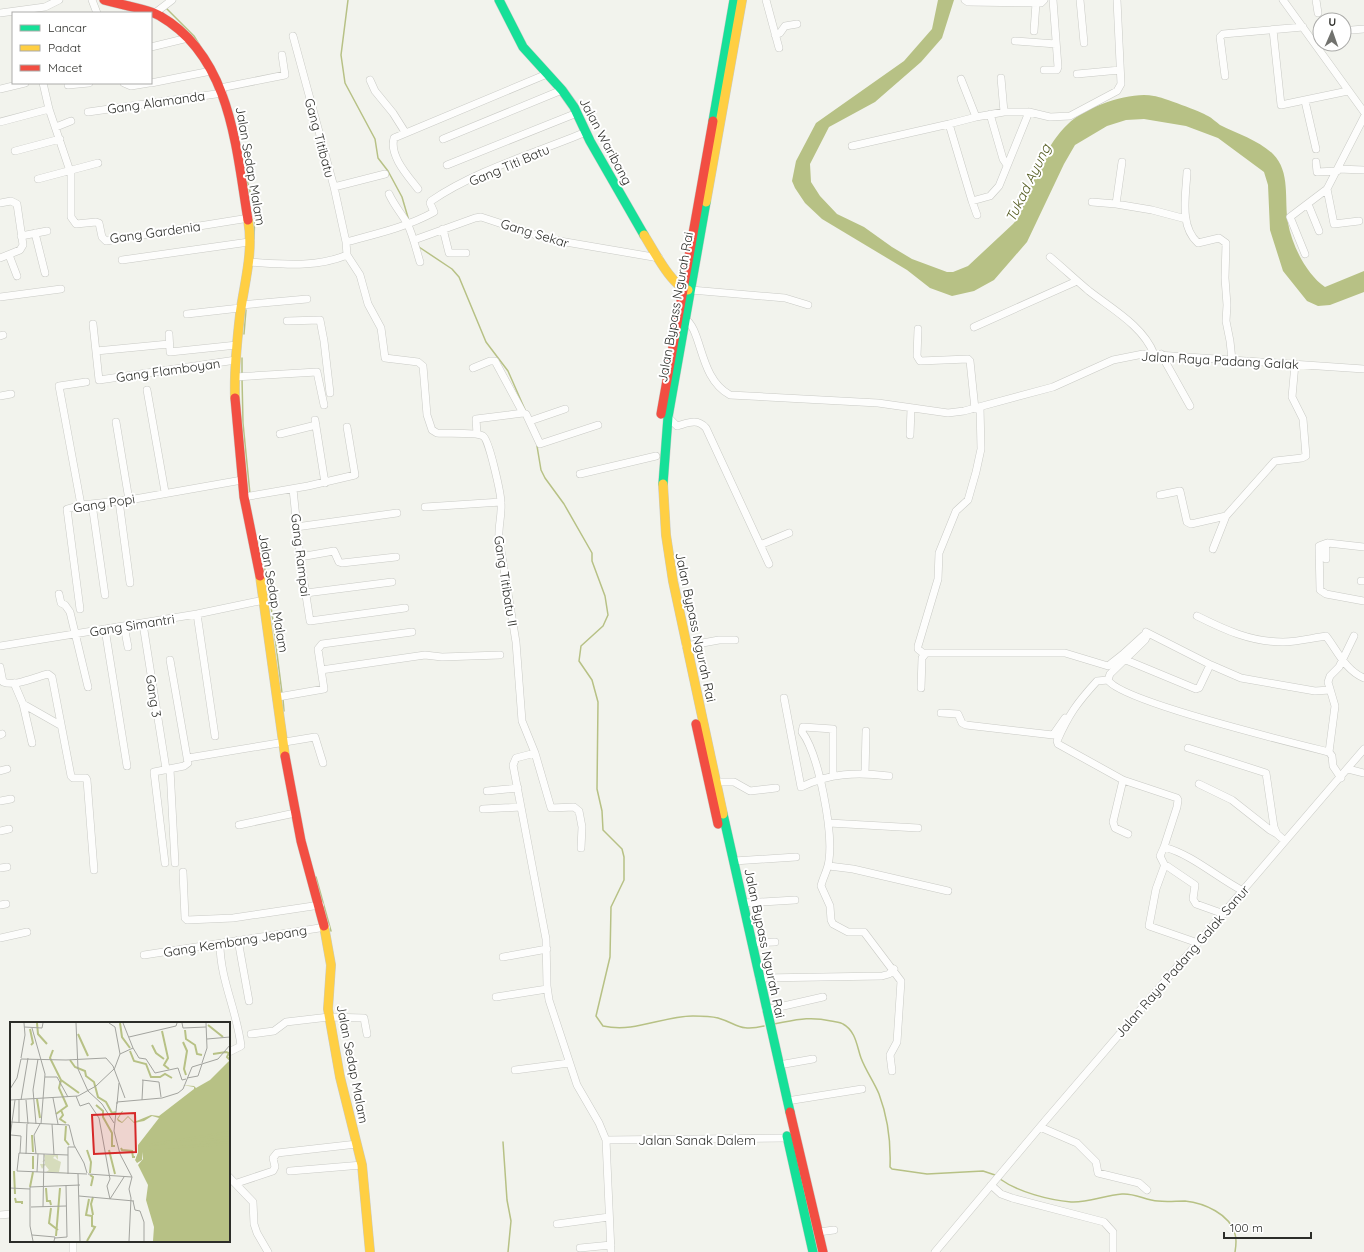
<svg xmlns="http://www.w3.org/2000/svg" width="1364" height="1252" viewBox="0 0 1364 1252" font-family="Quicksand,sans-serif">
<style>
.water{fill:#b7c185}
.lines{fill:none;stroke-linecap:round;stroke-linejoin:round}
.stream{stroke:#b7c185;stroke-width:1.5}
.street-casing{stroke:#c9cac5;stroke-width:8}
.fast-casing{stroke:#c9cac5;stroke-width:10}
.slow-casing{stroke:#c9cac5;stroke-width:10}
.jam-casing{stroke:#c9cac5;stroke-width:10}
.street{stroke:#fdfdfc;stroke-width:7}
.fast{stroke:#16e098;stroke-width:9}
.slow{stroke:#ffcf43;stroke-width:9}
.jam{stroke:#f24e42;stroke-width:9}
.labels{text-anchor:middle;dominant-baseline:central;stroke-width:4;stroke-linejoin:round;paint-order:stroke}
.street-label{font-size:13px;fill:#2c2d29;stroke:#fff}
.water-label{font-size:14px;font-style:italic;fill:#4f571a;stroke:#fff}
.inset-river{fill:none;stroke:#b7c185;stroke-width:2}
.inset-road{fill:none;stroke:#a3a49f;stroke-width:1}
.view{fill:#d62828;fill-opacity:0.15;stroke:#d62828;stroke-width:2}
.inset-edge{fill:none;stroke:#2c2d29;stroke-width:2}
</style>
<rect width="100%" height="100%" fill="#f2f3ed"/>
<path class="water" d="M938,0h16l-12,38 -21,24 -46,40 -46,25 -19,37 1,18 9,14 17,18 27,13 28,20 20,12 35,13h6l15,-6 45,-42 6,-7c1,-7 5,-13 7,-20 11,-25 21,-53 42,-73 17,-17 62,-33 86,-28 8,1 48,16 54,20 4,2 8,6 12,9 18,9 38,15 53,29 18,18 11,46 15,69 4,22 18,51 37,64l39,-16v21l-34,13 -12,1 -11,-5 -24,-30 -13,-41 -2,-45 -4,-13 -46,-34 -32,-12 -42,-7 -18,1 -19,6 -32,19 -11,19 -37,78 -33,38 -20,11 -22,5 -22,-8 -23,-18 -85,-51 -17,-16 -10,-15 -3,-7 4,-20 20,-38 88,-62 28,-32z"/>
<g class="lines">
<path class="stream" d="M348,0l-7,55 4,28 30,56 3,19 10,13 14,26 7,24
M165,7l29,29 8,13
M245,172l10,39 -1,28
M419,247l33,22 7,8 27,65 22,29 18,41
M244,334l2,-24
M242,374v-16
M242,378l1,45 7,71
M537,446l4,24 4,8 19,26 28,49v8l13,35 3,19 -5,11 -22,20 -2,15 13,19 6,22 -1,87 5,22 1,19 19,19 2,8v23l-13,27 -1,50 -14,59 7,10c33,7 59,-10 90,-10 8,0 17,0 25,2 20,6 22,14 46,8
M260,549l8,33 14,111
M283,699l1,12
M316,877l15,54
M774,1024c22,-4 35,-8 57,-3 4,1 9,1 12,3 13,7 14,23 18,34 5,13 13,24 18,36 9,24 12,48 11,73l2,2 35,5 56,-3 12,4
M503,1142l4,58 4,21 -3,31
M1000,1179c18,13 49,21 71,23 17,1 34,-7 51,-8 13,-1 23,6 36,7 9,1 18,0 27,0 19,2 45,13 50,33 2,6 1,12 0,18"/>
<defs>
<path id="street" d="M92,0l5,13
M766,0l13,48
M965,0l3,2 73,1 3,-3
M1080,0l4,43
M1283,0l81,112
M1316,0l2,13
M0,13l45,-6 14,-7
M155,13l17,-13
M1273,30l8,75 67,-14
M1352,30l12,-1
M1034,31l2,-28
M775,35l5,-2 5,-7 12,-2
M293,36l41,151 12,55 1,13
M1015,41l41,3
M151,47l37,-9
M1044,70h13l1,-3 -5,-67
M1077,74l43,-4
M1225,76l-5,-39 3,-3 80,-7
M1001,78l3,34
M961,79l15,38
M370,80l5,11 18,22 12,19
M43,83l6,26 22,65v43l5,7 20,-2 3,1 3,14 4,4 143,-23
M124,83l7,3 18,-3
M151,83l60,-12
M68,85l21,-2
M220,88l65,-13 -3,-20
M0,89l25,-6
M1305,101l11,48
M88,112l135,-19
M990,114l13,45 4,6
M0,122l49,-13
M949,124l23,77 18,-5 9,-10 30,-74
M56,127l15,-6
M443,139l119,-49
M852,146l97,-22 27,-7 28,-5h25l21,5 20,-1 47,-25 4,-7 -4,-84
M15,151l45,-12
M1122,162l-6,42 36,6 34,9
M1316,162l1,10 20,-1
M447,165l130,-52
M1338,169l26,1
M1187,172c-1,23 -8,54 11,71l21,-5 7,5 -1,35 2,27 -1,16 4,20 2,19
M38,179l60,-16
M334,187l51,-13
M418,189c-10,-13 -29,-33 -24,-51l153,-64
M1327,189l7,35 25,-3
M389,194c5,11 12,19 18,29 6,12 9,26 13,39
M972,201l5,14
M1092,202l24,2
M0,203l11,-2 6,3 6,41 -3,5 -20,8
M1308,204l11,27
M443,229l6,24h17
M35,233l10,40
M21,236l26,-5
M414,240l61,-22 6,-1 67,22 111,19
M346,242c30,-8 61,-15 88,-30l-4,-9 1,-2c45,-31 105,-48 155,-69
M1305,254l-15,-37 37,-28 37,-72
M9,255l8,21
M347,255l13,20 8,29 13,24 4,30 33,4 5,4 4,49 5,15 5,3c10,1 39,-1 46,3 6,3 18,58 18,67 1,12 -3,24 -2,36l17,103 6,79 13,32 16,55 23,-1 5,4 3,16 -1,21
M1050,257c13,11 26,23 39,34 23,18 54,35 65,63
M122,260l127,-18
M249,262c33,2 67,6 98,-7
M691,290l94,8 23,7
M0,297l61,-8
M241,305l66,-6
M187,314l53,-6
M684,318c19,11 14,60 46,77l148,8 70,10 16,-2 89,-24 60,-27 30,-6 221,15
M287,321l33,-1 4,21 6,52
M93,324l6,56 137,-20
M974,327l103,-46
M918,329l-1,27 3,5 48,-2 2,2 5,48
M169,334l1,18 67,-7
M0,336l3,-1
M96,351l73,-7
M1161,354l29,52
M473,368l17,-7h5l28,52
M235,377l82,-5 7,33
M147,390l18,102
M0,396l11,-2
M668,417l9,9c11,-3 20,-8 29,2l63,136
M315,420l10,63
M530,421l35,-12
M116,422l13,78
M280,434l36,-9
M477,434l-1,-15 47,-6 3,1 14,30 58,-19
M910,435l1,-26
M580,474l76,-18
M293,489l7,68 10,64 95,-13
M1160,495l20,-4 7,31 4,2 35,-8 49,-55 27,-3 4,-2 -3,-37 -11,-22 3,-33
M244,497l64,-11 47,-11 -8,-48
M119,501l11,82
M92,504l13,91
M81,505l-22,-119 27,-4
M425,507l76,-5
M296,527l101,-14
M1327,543l-8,3 1,44 6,4 38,7
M760,545l29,-12
M1213,549l13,-33
M300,557l34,-6 5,11 3,1 54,-6
M1326,559v-13l2,-3 36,4
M1361,581h3
M306,593l86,-11
M59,594l2,9 4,2 5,7 18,75
M80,609l-13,-100 14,-4 48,-5 113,-20
M197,614l18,122
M1197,616c28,14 54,26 86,26 14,0 29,-4 43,-6 11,14 19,34 38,42
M143,624l23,145
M124,626l4,21
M105,629l22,137
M1146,632l65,33 30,13 74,13 15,-1
M0,646l197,-32 67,-14
M686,646l33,-6h16
M924,654l-6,-5v-3l20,-67 1,-26 17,-42 12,-11 8,-28 5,-23 -1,-42
M1126,660l70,29 3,-1 11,-23
M0,667l3,15c12,5 32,-5 45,-8l4,3 19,99 2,2h13l1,2 7,90
M321,670l104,-15 17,2 58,-2
M1108,680l-11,1c-20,22 -28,33 -40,60l1,3 65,36 54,18 1,2 -1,7 -13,40
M14,683l9,21 9,39
M921,688l1,-30 4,-5h139l43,13 14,-11 22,-20 3,1 -2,4 -35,34 -2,6c12,21 189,64 221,72l3,4 1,10 8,12
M278,697l46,-8 -6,-40 4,-5 90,-12
M784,698l17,89c29,-14 56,-15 88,-11
M23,704l37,21
M941,713l17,1 4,9 4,2 87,10 12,-17
M0,735l2,-1
M1188,748l78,25 8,54 3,7 8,7
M1329,752l6,-46 -7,-24 2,-6 9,-9 15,-31
M535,753l-19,5 -3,7 33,174 1,47 2,14 28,85 22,38 7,17 5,112
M188,758l127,-21 8,26
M170,769l5,94
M1348,769l16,4
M0,771l7,-2
M865,774l1,-43
M833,776v-47l-30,-2 -1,5c17,23 31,99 27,128 -1,10 -6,17 -8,26l9,20 1,14 2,4 15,8h16l37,49 -4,61 -7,13 2,16
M1123,780l-10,42 2,6 13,6
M716,782h18l16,9 26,-3
M1199,784l33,16 38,30 7,4
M487,791l31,-3
M0,801l11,-2
M483,809l38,-2
M829,823l89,5
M239,825l56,-12
M0,831l9,-2
M734,861l62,-4
M165,863l-11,-91 30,-6 4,-3 -18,-103
M829,866l24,3 95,22
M1165,866l-5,-10 4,-9c29,8 52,30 79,44
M0,868l7,-1
M183,872l2,46 2,2 46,-2 87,-13
M743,903l52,-3
M0,905l6,-1
M0,938l27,-6
M238,940l11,61
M752,943l23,-1
M1198,943l-49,-17 7,-37 8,-22 3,-1 28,19 -2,14 3,5 28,10
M220,944c0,35 17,67 21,102l-12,6
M144,955l182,-28
M503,957l44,-8
M759,978l123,-2 7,-2 5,-5
M496,997l51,-8
M766,1010l57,-13
M251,1034l23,-3 12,-9 43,-5 35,1 3,16
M779,1065l34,-6
M515,1070l54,-7
M787,1101l75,-12
M1040,1127l37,16 19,19 2,11 41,10 8,7
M606,1140l181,-2
M290,1171l72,-6
M229,1177l24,25 1,22 3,9 11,19
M237,1183l36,-12 2,-4 -2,-9 4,-5 80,-9
M991,1185l10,9 11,4 92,24 9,10v20
M0,1215l11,-1
M557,1224l52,-7
M818,1232l16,-2
M73,1241v11
M580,1248l31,-3
M935,1252l110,-131 319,-372"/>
<path id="fast" d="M499,0l24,47 39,43 12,17 16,34 54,94
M713,121l21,-121
M663,484l5,-67 38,-215
M723,814l67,298
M787,1136l26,116"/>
<path id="slow" d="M706,202l36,-202
M644,235c9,14 28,52 44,55
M235,398c-1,-26 2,-57 5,-83 4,-31 14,-63 8,-95
M663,484l3,51 7,46 50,233
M260,576l25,180
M324,926l7,39 -3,44 12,68 22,88 8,87"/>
<path id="jam" d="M104,0c13,4 45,9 56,16 71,41 76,132 88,204
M235,398l9,99 16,79
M661,414l52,-293
M696,724l22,100
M285,756l16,85 23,85
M790,1112l33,140"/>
</defs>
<use href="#street" class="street-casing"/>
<use href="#fast" class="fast-casing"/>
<use href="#slow" class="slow-casing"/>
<use href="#jam" class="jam-casing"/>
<use href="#street" class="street"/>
<use href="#fast" class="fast"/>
<use href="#slow" class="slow"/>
<use href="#jam" class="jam"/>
</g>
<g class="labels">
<g class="street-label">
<text transform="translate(156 102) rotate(-8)">Gang Alamanda</text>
<text transform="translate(320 138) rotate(75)">Gang Titibatu</text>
<text transform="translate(606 141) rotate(62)">Jalan Waribang</text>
<text transform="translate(509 165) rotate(-23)">Gang Titi Batu</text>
<text transform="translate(251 166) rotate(80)">Jalan Sedap Malam</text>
<text transform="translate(155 232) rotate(-8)">Gang Gardenia</text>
<text transform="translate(535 233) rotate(17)">Gang Sekar</text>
<text transform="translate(675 307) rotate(-80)">Jalan Bypass Ngurah Rai</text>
<text transform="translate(1220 360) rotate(3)">Jalan Raya Padang Galak</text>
<text transform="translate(168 370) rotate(-8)">Gang Flamboyan</text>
<text transform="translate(104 503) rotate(-9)">Gang Popi</text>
<text transform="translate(301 555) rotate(83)">Gang Rampai</text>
<text transform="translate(506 581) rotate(81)">Gang Titibatu II</text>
<text transform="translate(274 593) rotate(80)">Jalan Sedap Malam</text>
<text transform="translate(132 625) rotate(-9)">Gang Simantri</text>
<text transform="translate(696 627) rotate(78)">Jalan Bypass Ngurah Rai</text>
<text transform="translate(154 696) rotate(81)">Gang 3</text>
<text transform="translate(235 941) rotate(-9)">Gang Kembang Jepang</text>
<text transform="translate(765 943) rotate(78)">Jalan Bypass Ngurah Rai</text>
<text transform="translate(1182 961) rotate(-49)">Jalan Raya Padang Galak Sanur</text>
<text transform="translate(353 1064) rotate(79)">Jalan Sedap Malam</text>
<text x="697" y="1140">Jalan Sanak Dalem</text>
</g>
<g class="water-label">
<text transform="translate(1028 183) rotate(-64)">Tukad Ayung</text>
</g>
</g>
<g transform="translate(10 1022)">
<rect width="220" height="220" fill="#f2f3ed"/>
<path d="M34,133h14v5l-3,-4 -2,2 8,4 -2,10 8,1 -21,-1 3,-2 -4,-5 -3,4 -2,-5h5v-3l-3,1 3,-3z" fill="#d6dcbc"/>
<path d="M220,38v181h-77l1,-14 -8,-27 2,-15 -10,-20 5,-6 -1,-7v8l-5,3 -2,-3 3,-6v-9l21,-27 -7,-2 -8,5 -10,2 -6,-6 -6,6 -4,-2 -1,-2 5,-8h-6h7l-5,8 4,3 6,-6 6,6 17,-7 8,1 35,-27v-2l-12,-2 -6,-3 6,3 12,1 2,2 14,-8z" fill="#b7c185"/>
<path class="inset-river" d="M27,1l1,11 9,10M110,1l2,14 8,11M198,3l15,12M20,7l3,14 -2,2M175,8l1,9 9,6 2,9 5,1M152,9l6,27 -4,7 5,4M68,12l10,22M173,20l4,9 -3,18 2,6M142,23l4,8 8,6M43,28l-3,8 11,22 -2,8 8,18 -11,8M120,29l4,10 12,3 5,13h9l5,-3 7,4M203,32l13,-2 3,1 -2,4 3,3M60,38l5,7 10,4 1,5 8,6 4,15 8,5 6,11 4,-1M51,58l18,13M27,77l3,19M86,83l7,6v6l9,16v13h3M51,88l2,5 -3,4 6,4M56,104l-1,14 4,5M22,113l1,17M111,126l1,2 10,1 1,6h2M134,126l86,-11M77,128l4,12 -1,11M99,128l6,24M131,128l7,-2 82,-8M130,134l1,-5 6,-2 83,-5M127,136l3,-8 7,-5 83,-13M23,147v-13M4,149l1,23M80,153l3,2 -2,9M20,165l3,-15M36,166l1,13h3l1,4M5,176l1,4h6v2M41,186l-2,15 9,7M83,193l-2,-11 2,-7M46,214l4,-48M77,219l8,-14 -3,-1v-10l-6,-1 3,-16"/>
<path class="inset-road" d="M66,1l2,46 10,22M99,1l6,4 5,27M172,1l1,5 23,-1M14,5l18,1 1,-5M22,6l13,46 -4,50M119,15l47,-11 1,-3M197,17l23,-2M123,26l6,10 7,1 9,14 23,-5 4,12 4,-1M11,36l4,-23 -1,-12M11,37l45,1 40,-2 7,8 12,32M192,41l5,-15 -1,-25M104,48l6,-16 13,-6 -10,-25M35,55h12l11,20M177,56l11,-2 4,-12M132,58l17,2 2,15M0,67l7,-11 4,-19M78,69l14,13 12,19M66,74l4,10 9,-3 10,15 11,61 -3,7 3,13M43,76l5,26M0,78l68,-4 18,-10 18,-17M11,78l7,-42M16,78l2,24M132,78l1,-20M107,82l2,-21M0,100l59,3 5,20 10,18 3,10M9,101v-23M26,102l-3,-34 5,-31M42,102l2,31M1,113l10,1 -1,17M0,115l5,-37M16,132l1,-30M26,132l-2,-19 6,-11M58,133l-49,-2 -2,18 70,3M27,150l1,-18M58,152v-27h7M68,152l2,67M78,152l44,3M0,166l20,1M69,174l55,5M100,177l14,-22M123,179l2,9 5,1 4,11v19M21,185l35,-1M33,185l1,-53M22,213l23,2 -1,4M45,216l12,-1 -1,-52M23,219l-3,-15v-39l50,-2M119,219l2,-43 -2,-9 3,-12 -12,-23 -6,-23 3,-29 45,-4 16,-5 5,-4 9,-22 26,-8 12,-14"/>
<path class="view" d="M125,91l1,39 -42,2 -2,-39z"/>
<rect width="220" height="220" class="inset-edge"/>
</g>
<rect x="12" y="12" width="140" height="72" fill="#ffffff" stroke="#ababa9"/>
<rect x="20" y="25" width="20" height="6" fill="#16e098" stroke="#ababa9"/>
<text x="48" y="32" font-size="12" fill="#2c2d29">Lancar</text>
<rect x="20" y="45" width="20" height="6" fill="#ffcf43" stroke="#ababa9"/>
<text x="48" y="52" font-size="12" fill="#2c2d29">Padat</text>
<rect x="20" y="65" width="20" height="6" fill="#f24e42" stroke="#ababa9"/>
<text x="48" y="72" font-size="12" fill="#2c2d29">Macet</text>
<g transform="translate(1332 32) rotate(2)"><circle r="19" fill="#ffffff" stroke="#ababa9"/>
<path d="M0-3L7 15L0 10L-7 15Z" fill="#71726e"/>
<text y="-6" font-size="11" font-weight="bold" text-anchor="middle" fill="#2c2d29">U</text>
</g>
<path d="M1224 1232v6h87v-6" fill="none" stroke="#2c2d29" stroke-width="2"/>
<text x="1230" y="1232" font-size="12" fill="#2c2d29" stroke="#ffffff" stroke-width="3" paint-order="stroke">100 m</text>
</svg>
